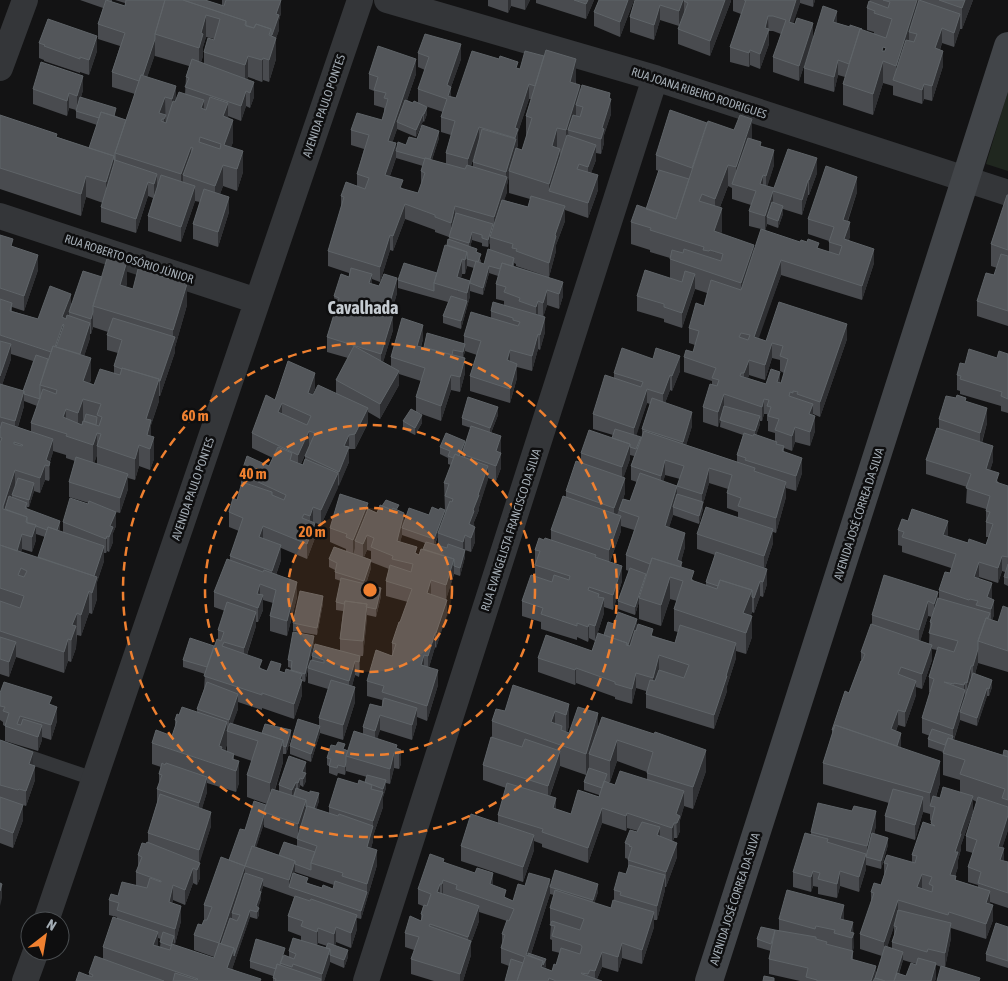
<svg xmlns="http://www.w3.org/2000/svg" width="1008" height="981" viewBox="0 0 1008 981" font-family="'Asap Condensed',sans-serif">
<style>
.green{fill:#20271f}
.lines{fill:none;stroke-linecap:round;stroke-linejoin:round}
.lane{stroke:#343639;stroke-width:14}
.street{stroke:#343639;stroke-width:26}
.secondary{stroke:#424549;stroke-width:28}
.wall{fill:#494b4f;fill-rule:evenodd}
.shaded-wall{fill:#2f3033}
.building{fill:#53565a;stroke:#5f6468;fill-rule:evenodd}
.ring{fill:none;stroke:#ef8030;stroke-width:2.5;stroke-dasharray:9 6}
.labels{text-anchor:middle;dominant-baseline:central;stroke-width:5;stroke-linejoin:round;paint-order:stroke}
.street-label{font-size:12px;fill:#a4adb5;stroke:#0e0e0f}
.district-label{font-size:18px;font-weight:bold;fill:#c5cbd1;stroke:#0e0e0f}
.centre{fill:#ef8030;stroke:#0e0e0f;stroke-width:2.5}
.ring-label{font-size:15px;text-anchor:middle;font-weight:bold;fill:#ef8030;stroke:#0e0e0f;stroke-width:5;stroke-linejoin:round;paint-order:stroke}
</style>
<rect width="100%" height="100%" fill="#131314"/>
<path class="green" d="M1008,91v80l-22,-7z"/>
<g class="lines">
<path class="lane" d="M0,747l94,32"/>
<path class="street" d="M387,0l268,78 353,115
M0,68l25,-68
M0,216l257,85
M46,921l314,-921
M25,981l11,-30
M366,981l289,-903"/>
<path class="secondary" d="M709,981l299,-935"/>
</g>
<path class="wall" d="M80,0h32v2l13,4v-3l-10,-3h90l19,6 -2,-1v-5h59v13l-2,7v10l-3,8v21l-7,23 -6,-2 -1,2 -14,-5 -1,2 7,18 -4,11 -4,-2 -5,15 -13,-5 5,26 -2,5 12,25 -6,19 -14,-5 -3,8 9,18 -11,35 -25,-8v-15l7,-22 -5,-1 -14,41 -33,-11v-15l5,-18 -5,-2 -12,37 -35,-11v-15l2,-4 -17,-6 -5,19 -81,-27v-74l57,22 32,11 8,-23 -21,-7v-8l-7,-2 -2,8 -34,-12v-15l50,1 -2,7 35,19 10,4 9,-26 -23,-7v-15l8,-26 -22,-7v-15l5,-16zM206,37l8,2 -10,13v12l-3,-2 2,-6v-9zM155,54v2l34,10 -3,11 -1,17 -9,5 -29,-22z
M488,0h42l-5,10 -14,-4 -3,7 -20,-7z
M536,0h58l-8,19 -50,-16z
M599,0h35l-14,37 -26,-11v-14z
M635,0h96v1l-21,55 -32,-12v-15l6,-14v-2l-5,13 -19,-6 -6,20 -24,-8v-15z
M733,0h82l-2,7 -13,-4 -7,20 20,15 -14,43 -26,-9v-15l8,-23 -8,-3h-4v13l-9,25 -10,-4 -1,2 -19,-5v-15l11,-33 -8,-3z
M870,0h103l-11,29h-2l-6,18 -12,-4 -2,7 3,16 -11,35 -8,-2 -2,5 -29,-9v-9l-10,-3 -10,32 -30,-10v-21l2,-7 -7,-2 -4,17 -30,-9v-15l33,-45 37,11v-2l-7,-2v-22zM883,47l3,1 -1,3h-3z
M39,43l58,8 -8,24 -9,-3v1l-36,-12v-1l-5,-2z
M418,53l43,6 -10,28v10l5,1 62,-29 58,12v3l4,7 30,8 1,15 -7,21v8l-3,11 -5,-1v7l-5,13 7,17 -10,28 -23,-8v11l-9,24v6l-7,26 14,19 -4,13 -12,-4 -4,12 2,15 -5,18 -2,-1 -6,22 -15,-4v11l-7,25 -40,-12v-15l7,-21 -12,-4 -2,7 2,15 -5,19 -9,-2 -10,31 -25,-9 6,11 -7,12 -12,-6v-8l13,-9v-15l5,-16 -22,-7v11l-19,34 -12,-7v11l-13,26h-6v13l-28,63 -8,-3v1l2,15 -8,21 -26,-11v12l-5,15 21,22 -10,39 -17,-5v-15l3,-13 -10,-3v10l-5,12h-2v4l-9,29 15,14 5,2 14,1 4,1 6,-3v-2l-3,-1v-7l26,-17 -5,22 3,-5v-4l28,-6v-11l3,-28 -7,-1v-8l5,-21 -6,-2v-9l-6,-3v-8l17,-8v-2l-16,-7v-14l38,-18 9,3 22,-2 5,11 25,-7 10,-5h6l-1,-27 7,-18 -3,-1v-6l-8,-4v-7l25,-3 6,-16 -9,-3v-7l36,-3 -7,18 10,18v17l-5,13 -8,-3 -9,29v3l-5,12 1,20 -4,10 -6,-2v7l-5,19 -6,-2 -8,25 1,15 -11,34 -1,-1 -6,20 9,18 -11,36 -10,-4v6l-5,17 -32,-10 -3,8 24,12v14l-2,5 -5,-1 -4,16 -4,-1v5l-3,9v10l-10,29v5l-2,7 6,17 -16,54 -4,-1v11l-6,19 -15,-6 -1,4 13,11 -4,11 -14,-6 -6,19h-51v-5l-23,-8v-7l35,-5 4,1v-6l12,-11v-4l-13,-5v-15l6,-19 -31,-11 -2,7v6l-3,8 1,8 -2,4 -7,-2 -18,52 29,12h-185l13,-6v-2l14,-14v-12l14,-29v-1l-8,-2v-15l9,-4 18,-11v-13l2,-5v-12l10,-13v-9l9,-30v-14l2,-5v-10l2,-7 -9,-3v-21l20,-7 3,-7v-9l4,-5 18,-3v-3l7,-20 1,-15 -22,-7v-7l31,-14 4,-6v-10l7,-19 -11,-4v-15l16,-32v-4l9,-25 -10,-4v-15l8,-12 4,-14v-12l28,-8 4,-8 -21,-10v-15l23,-33 40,-12 -3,7 24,-1v-14l12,-22 -21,-6v-15l8,-26 -1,-15 15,-19v-4l-21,-7v-15l13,-42v-13l16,-10v-12l7,-25 -13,-4v-15l31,-10 2,-7v-5l-10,-3v-14l-5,-2v-15h47l-9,26 6,3h5v-14l7,-19 -7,-3zM529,99h2l-5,17v22l-4,12 -5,-1 1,-5v-12zM425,106l18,6 -2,5v15l10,3 -5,18v11l-14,-4 7,-22 -22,1 -21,12 -4,-8 5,-14 19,8 7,-16 1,1 3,-8zM479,141l-6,21v5l-2,-1zM396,158l27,8 -2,5v13l-3,9 -15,-4 -13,-13zM509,176v17l21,6 -2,8 -24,-7 3,-8v-7zM405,219l30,11v2l14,5v3l-12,33 -39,7v8l50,14 -5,14v7l18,6 9,-33v-5l13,4 6,-22 9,3 -2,8v15l8,2v4l-13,6v7l-27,18v7l-40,4h-3l2,-8 -32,18v9l-8,-4 10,-32 -2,-16 6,-21 -25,-9v-5l8,3 10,-32 3,1zM472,240l10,3v3l6,1 2,-5v7l-6,15 -4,-1 1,-2 -4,-9 -7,-5zM514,263l2,1v2l30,10 -32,-10zM467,266l7,2 -4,13 -9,-3 1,-4h3zM309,446l-4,10v4l-2,5 -2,-1zM402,535l23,8 -2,6 -4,6 -2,-1 -17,-12zM438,536v10l-3,-1zM367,550l4,1v9l-7,-3zM371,562l18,7 -3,12v15l22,6 -16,41v12l-25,26v15l15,4v7l-19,20v7l-15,17 -3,-2 -18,9v7l2,1v7l8,3 1,-3 7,2 1,-5v1l21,6 -2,5 -7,2 -29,23v6l-13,-4 3,-8 -20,-12 1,-4 3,2 3,-6 -1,-8 1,-3 -27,15v6l-4,-1 8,-28v-8h3l5,-16 -29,-5 -30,-9 6,-15v-7l24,8v-2l32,11 8,-24v-14l3,1 3,-13v14l20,6 -9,29v8l-29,20v8l21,8 9,-29 23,7 12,-38 -3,-16 3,-11 4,2 1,-7v-14h3l4,-41 9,2 5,-21 -15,-12 5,-16zM227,734v18l-2,-1 2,-7zM234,755l18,6 -5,14v22l20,7 -22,26 -41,75v15l-2,5 -8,10v15l20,7v1l-40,-13v-2l1,1 6,-23 -9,-18 1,-3 12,5 8,-22 4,2 3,-7 -1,-15 12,-37 -9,-18 5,-16v-9l29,9 3,-9 -5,-23zM264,823v4l33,12v7l-18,9 -23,-8zM295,872l39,13 -1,4 -11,-1 -14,-5 -13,-10zM158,938l3,1 -1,8 -2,-1zM318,943l9,3 -1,2 -9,-3z
M752,140l9,6 13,19 -7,21 7,2 43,-15 -8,22h-1l-6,20 -19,-6v5l-5,14 -11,-4 -2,7 64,21v-11l-21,-7v-15l49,-27 -9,29 2,15 -1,4 25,23 -12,37 -81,-25 -23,63 8,3 81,-2 -27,78 -7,-3 2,17 -5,15 -15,-4 -3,9 -8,-3v4l18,21 -6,18 -10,-3v9l-10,36 -3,-1v11l-8,25 2,16 -4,13 -3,-1 -6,17 -2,-1 -1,3 1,22 -6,17 -10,-3v7l-9,28v5l-13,38 -68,-21v-17l-10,-3 -4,16 -17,-5v-2l-39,-14 -1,2 -37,-13v-14l54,-7 22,-27 23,2 -1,4 39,13 3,-11 -4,-1v-22l3,-8 -7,-2 -9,27 -22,-7v-17l-4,13 -17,-6v-8l11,-30 -3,-1v-15l8,-25 -13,-4v5l-11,31 12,19 -9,29 -9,-3v6l-9,28 -6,-3 -1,4 -11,-5v3l-36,-11v-7l-19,-6v-15l13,-24v-27l9,-10h7v-10l15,-33v-6l15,-28v-10l31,-15 1,-3 -20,-6v-15l21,-36v-5l66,-2 -8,20 -2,-1 -5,13 27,23 -6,19 51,17v-7l6,-20 -23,-8 1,-10 -3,10 -15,-5v-15l9,-23v-3l-28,-9v-15l9,-5 2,-7 -6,-2v-15l15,-22 3,-13 -12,-4 -13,39 -18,-6v-3l-27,-8v-15l33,-18v-20l-20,-6v-2l-19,-6v-22l15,-13 13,-38 -3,-1v-15zM728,186l4,2v11l19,6 -2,6v15l12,3 -7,23 -33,-18 1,-4 -2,-23zM772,358l8,2v11l4,2 -3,10 -15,1 -18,-6 1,-3 16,5zM647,403l3,1 -8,25v7l-1,3 -5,-4zM764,414h3v7h1v10l7,2v8l-19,-6 4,-11v-3h2zM630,455l4,1 -3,10v14l6,2 -7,19 -7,-2 2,-6 -2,-15 7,-19zM665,475l15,4 -3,7 -14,-4zM709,483l19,6 -1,4v15l11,4v5l-41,17v15l18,6 -9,27v3l-12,-4 -12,-14 -1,-6 4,-14 -16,-20 4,-12 26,9 4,-15v-5z
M1008,195v131l-31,-10v-15l17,-26 3,-7 -6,-2v-22z
M0,235l38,35 -14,41 -12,-4v4l26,8 33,-15 31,-27 25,6 -1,4 61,18 -12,42v5l-15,44h-1v5l-8,24v11l3,23 -4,11 -11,-4 -4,14 -7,-2v11l-8,24 -4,-1v14l-3,7v9l-4,10 -2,-1 -1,2h-2v8l-7,21v17l-5,15 -3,-1 -8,23 -4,-1 -1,13 -5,14 -3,-1 -4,12 -48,-16 -7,20 -9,-3zM93,327l15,5 -1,3v15l11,3 -4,13v7l-20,12 -4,-2 1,-4 -7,-23 6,-18v-4h1zM11,354l22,7 -10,30 -21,-6 9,-26zM24,401l13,5 -6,17v9l-13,-5 6,-21zM53,451l13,4v3l9,3 -6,21v15l20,6 -26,19v10l-4,-1 1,-3 -33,-19v-2h2l5,-16 6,2 5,-13 4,1 1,-4v-15zM97,455v9l-3,-1zM15,485h1l-4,10v3l-1,-1zM36,534l9,3 -7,21 -17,-6 1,-3 10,3 4,-12z
M1008,354v59l-7,-2v-5l-41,-12v-3l-3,-1v-15l8,-11 32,-6z
M966,402l21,21 -5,20 11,18 -3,9 9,13 9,3v100l-4,-2v-7l1,-5 -3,-1 -4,12 -19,-6v2l13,19 2,17 -2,5 6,2 10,-14v64l-30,-9 -3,11 17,13 -3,9h-2l-10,30 -17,-6 -6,20 49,15 5,-4v79l-6,18 2,13 4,1v46l-18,-6 3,18 -7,19 -35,-11v10l-6,29 35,14 -44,-16v13l-1,3h-135l-31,-7v-15l2,-8 -14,-4v-8l22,-8v-12l65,1 9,13v27l23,14 6,-18 -22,-7v-15l11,-31v-11l10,-7 3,-10v-12l28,-1v-7l19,-30v-4l-1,-1v-6l-7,-2 -8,28 -30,-9v-15l4,-13 -66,-19v-21l9,-27v-6l17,-37 12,-32v-9l11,-28v-9l67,-17v-8l11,-17 1,-5 -49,-16v-6l-4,-1v-15l49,6 21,7 18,2 3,-8h-3v-28l-20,-6 1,-16 -41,-13v-14l13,-32v-9zM928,616l4,1 -2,5 -1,22 -9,-3zM932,649l5,1 -8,27v15h1l-8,26v15l8,3 -2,3v8l15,5v23l17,5v12l-20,6 -4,-1 4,-14 -39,-35 -5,-17 2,-6 7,2 11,-32v-8l6,2 10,-29zM973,800l4,2 -11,34v15l7,2 -5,14v15l10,3v2l-22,-7 -1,-4 3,-9v-7l3,-11v-4l12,-34zM894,926v10l-2,6v7l-5,-2zM903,960l13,4 -10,12 -7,-2z
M323,603l-6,32 -24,-4v-8z
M0,693l52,12 5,16 -6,19 -9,-3v3l-4,11 -33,-10v-15l-2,-1v-3l-3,-2z
M569,704v22l-2,6 2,1 29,-7 108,45 -13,38 -9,-3 -4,14v11l-3,7h-3l-1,3 4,16 -11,30h-1v3l-8,30h-3v7l-12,37 -20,-6 -4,14 -16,-5 -5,12 5,2h-97l4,-15 -8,-3v-15l1,-5v-9l5,-13 -28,-9v9l-8,22v12l-8,26h-29l-23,-7v-15l3,-9 -9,-3v-14l16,-13v-6l2,-8 -5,-2v-15l26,-27 49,24 13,12 7,3 37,-7 -19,60 15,12 -1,2 7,3 4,-6 4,-12 -8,-2v-11l-2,-1 1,-16h-1v-15l4,-13 -4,-1v-7l48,5 -4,11 17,5 3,-8v-10l12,-16 2,-6v-9l-3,-1v-15l13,-12 -11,-3 -1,3 -24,-8 -14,40 -46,-16v-3l-8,-3v9l-11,32 -62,-21v-15l37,-23v-8l8,-27 -23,-8v-15l9,-28v-16l13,-10zM617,761l30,11v8l-32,5 -8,-3h3zM560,766l26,9 3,-8v1l-5,14v8l15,5v2l-28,17 -15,-5 -6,-13z
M0,740l33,25 2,15 -9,26 -3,-1v15l-10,28 -13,-5z
M876,826l-2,8 14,11 -7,24 -15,-4v-4v8l-7,23 -19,-6 -3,12 -19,-4v-7l-5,-1 -2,6 -18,-5v-15l18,-37v-3z
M1008,927v41l-22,-7v-7z"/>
<path class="shaded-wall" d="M281,0v13l-2,7v10l-7,20v-15l4,-21z
M508,0h3v6l-3,7z
M525,0h5l-5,10z
M588,0h6l-8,19v-15z
M628,0h6l-14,37v-15z
M683,0h5l-4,1v12l-5,13v-15z
M725,0h6v1l-21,55v-15z
M796,0h4v3l-11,34v-15z
M813,0h2l-2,7z
M917,0h2l-10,32v15l-13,34v-15z
M965,0h8l-11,29v-21z
M660,5v15l-6,20v-15z
M837,11v14l-4,-3z
M960,14v15l-6,18v-14z
M206,15v22l-3,10v9l-4,13v-21l2,-15z
M768,16l1,28 -9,25v-15l5,-26z
M813,23v15l-14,43v-15z
M942,28v15l-7,20v-15z
M97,36v15l-8,24v-15z
M276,38v21l-7,23v-22z
M155,39v15l-12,36 -2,-8z
M461,44v15l-10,28v15l-4,-2v-15z
M750,50v15l-1,2v-14z
M943,51v15l-11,35v-15z
M248,56v21l-3,9v-21z
M263,58v22l-1,2v-22z
M416,59v15l-17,49 -2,-1v7l-9,27v-15z
M576,59v22l-6,23v-22z
M838,60v15l-4,17v-15z
M883,61v22l-10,32v-21z
M83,76v14l-6,21v-15z
M254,82v15l-4,11v-15z
M529,84v15l-11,33v12l-9,27v5l-2,9v7l-13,40v-15l12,-38v-7l9,-32v-12z
M924,84v15l-2,5v-14z
M580,85v21l-4,-1v15l-8,10 1,14 -3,8v-22z
M176,86v22l-4,13v-22z
M246,91v15l-5,15v-15z
M69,93v15l-2,8v-15z
M610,93l1,21 -7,21v8l-3,11v-15l1,-11z
M165,97l1,40 -2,4v-22h-2v21l-3,-27z
M204,100v22l-3,-14z
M228,103v21l-5,-8z
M427,107v7l-3,8v-8z
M423,114v7l-7,16v-7z
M752,119v21l-16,45v-18z
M233,120v22l-9,24v-21z
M479,127v14l-11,33v-15z
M557,128v21l-5,-3z
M439,131v7l-10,30v-7z
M396,143v15l-11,32v-15z
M596,145v15l-8,21v-14z
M191,147v21l-8,7v14l-2,7v-22z
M560,149v21l-11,21v-7z
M774,150v15l-8,26v-15z
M243,151v21l-6,19v-22z
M114,156v22l-8,26v-22z
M817,158v15l-8,22v-15z
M223,165v21l-8,22v-22z
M728,165v21l-13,34v-21z
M157,174v15l-3,9v-14z
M598,175v15l-10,28v-15z
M763,175v15l-3,-6z
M86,176v21l-5,19v-22z
M857,177v15l-14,42v-14z
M808,180v15l-6,20v-15z
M148,182v14l-12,37v-14z
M195,186v15l-14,41v-15z
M773,191v15l-6,11v7l-2,7v-15z
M229,197v15l-11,35v-15z
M405,204v15l-12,32v-15z
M455,206v14l-4,18v-15z
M565,206v15l-9,24v6l-7,26v-14l6,-28z
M783,206v8l-5,14v-7z
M722,208v22l-8,23v-22z
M850,222v14l-6,18v-15z
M493,224v8l-3,5v5l-2,5v-7z
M472,232v8l-3,11v-8z
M390,235v15l-10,32v-15z
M754,245v21l-13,39v-22z
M874,249v14l-12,37v-14z
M467,252v14l-2,8v-14z
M38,255v15l-14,41v-15z
M462,259v15l-5,18v-15z
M781,260v15l-27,77v-15z
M127,261v22l-7,23v-21z
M489,266v7l-6,22v-7z
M372,274v15l-3,-6z
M695,274v15l-13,39v-15z
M397,278v15l-10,35v-15z
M470,281v15l-9,33v-8l6,-20v-8z
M563,282v14l-4,13v-15z
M187,284v21l-12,42v5l-15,44v-15l13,-40v-11z
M547,290v15l-4,13v-15z
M71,294v15l-2,3v3l-5,14v-4l-1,-1v15l-10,14 9,-36z
M538,301v15l-2,6v-15z
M365,306v15l-2,-6z
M93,312v15l-2,7v-15z
M393,315v15l-12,39v-15z
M545,317v15l-5,18v-15z
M90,323v15l-12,37v-15z
M847,324v15l-27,78v-15z
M423,325v14l-6,21v-14z
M538,334v15l-6,22v-15z
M772,343v15l-7,22v-15z
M11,344v15l-11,32v-15z
M465,344v7l-2,8v-7z
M510,350v15l-3,-5z
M680,356v15l-8,20v-15z
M91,358v21l-6,20 -2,-18z
M465,358v15l-5,19v-15z
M749,360v15l-5,13v-15z
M517,364v14l-7,25v-14z
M399,371v14l-19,34v-15z
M780,372v15l-3,-5z
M315,373v15l-7,20v-15z
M451,375v15l-10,31v-15z
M670,375v15l-7,18v-14z
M159,379v22l-8,24v17l-4,5 -1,-28z
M647,389v14l-13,40v-15z
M24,391v15l-9,30v-15z
M724,394v15l-6,18v-15z
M83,399v21l-5,15v-22z
M764,399v15l-2,7v-14z
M282,403v15l-4,-6z
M813,404v14l-4,-4z
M498,407v8l-8,20v-7z
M368,408v15l-13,26v-15z
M987,408v15l-7,25v-15z
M66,409v21l-3,-13z
M692,412v14l-9,30v-14z
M422,415v8l-7,12v-7z
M760,416v8l-5,15v-8z
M815,416v15l-5,15v-14z
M795,427v15l-3,9v-15z
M309,431v15l-11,24v-15z
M97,433v22l-4,12v-22z
M349,435v27l-10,24v-14l5,-26z
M501,436v15l-5,15v-15z
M154,437v22l-4,11v-21z
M53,439v14l-5,13 -2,-6z
M465,441v7l-3,6v2l-5,11v-8z
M630,444v15l-8,23v-15z
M139,445v21l-4,14v-21z
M993,446v15l-7,23v-15z
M501,453v15l-5,13v-15z
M802,458v15l-6,18v-15z
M665,460v15l-4,16v-15z
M50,462v15l-1,4v-15z
M45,465v15l-5,13v-15z
M488,466v14l-9,27v3l-5,12v4l-5,-2 9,-29z
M709,468v15l-6,21v5l-4,15v-8l3,-9v-13z
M15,470v15l-10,29 -2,-5z
M338,473v15l-17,37v-15z
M128,474v15l-8,24v-15z
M625,478v15l-11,30v-15z
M786,482v15l-10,36v-15z
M34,483v8l-5,16v-7z
M677,486v15l-4,6v8l-8,26v-15z
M368,503v15l-13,23v7l-2,7v-15z
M313,507v15l-3,9v-15z
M445,510v8l-7,15v3l-4,10v-7z
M116,512v14l-3,7v9l-4,10 1,-26z
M404,513v15h-2v7l-5,21v-15z
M621,516v15l-12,33v-14z
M60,521v7l-4,13v-8z
M948,521v15l-5,14v-15z
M315,523v15l-8,21v-15z
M36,525v15l-4,12v-15z
M263,526v15l-4,-4z
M475,527v15l-4,10v-14z
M773,529v14l-9,28v-15z
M685,533v14l-7,26 -1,-13z
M22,534v15l-7,22v-14z
M367,535v15l-4,9v-15z
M465,535v15l-2,6v-14z
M107,536v15l-1,2v-14z
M281,545v15l-9,26v-15z
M104,546v15l-7,21v17l-5,15v-21l2,-17z
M465,550v7l-5,19v-8z
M1002,556v15l-4,12v-15z
M454,559v15l-8,26v-15z
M371,560v8l-7,21v-8z
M979,562v15l-5,15v-15z
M622,566v15l-9,29v-15z
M767,569v15l-4,13v-15z
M646,574v7l-7,17v4l-4,13v-8z
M670,577v22l-9,27v-21z
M431,580v15l-4,-2z
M760,581v15l-6,17v-15z
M297,582v15l-10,39v-15z
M992,583v15l-4,10 -1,-11z
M260,584v15l-3,9v-14z
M381,588v8l-5,21v-8z
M752,590v22l-8,20 -1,-19z
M89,591v22l-8,23v-21z
M938,592v15l-4,11v-14z
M263,595v15l-5,12v-14z
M323,596v7l-6,32v-7z
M604,598v15l-9,28v-15z
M447,600v14l-11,34v-15z
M994,600v15l-3,9v-15z
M928,601v15l-9,29v-15z
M367,604v15l-4,37v-15z
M256,612v14l-12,37v-15z
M77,613l-1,35 -5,14 1,-37z
M752,616v21l-6,17v-21z
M637,619v7l-11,34v-15z
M589,624v14l-1,4v-15z
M435,633v14l-7,24v-15z
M314,636v7l-9,39v-8z
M68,639v22l-4,12v-21z
M16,642v15l-7,20v-15z
M736,643v15l-9,28v5l-13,38v-14z
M932,645v15l-10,29v-15z
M978,649v14l-5,18v-15z
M424,655v15l-3,-5z
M659,655v15l-6,23v-15z
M360,656v14l-1,7v-15z
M355,661v14l-6,21v-15z
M971,666v14l-4,17v-14z
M576,668v15l-1,2v-15z
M438,670v15l-11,36v-15z
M636,673v15l-4,16v-15z
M302,674v21l-8,24v-15l6,-25z
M992,680v7l-3,9v-7z
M916,681v14l-11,32v-15z
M965,682v22l-5,8v8l-11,34 4,-18v-7l11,-35v-9z
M355,687v15l-12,38v-15z
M987,688v8l-10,30v-8z
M238,694v15l-8,23h-1v-12z
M569,704v22l-3,10v-21z
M57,707v14l-6,19v-15z
M417,708v15l-5,17v-15z
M898,710v15l-7,19v-15z
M555,711v22l-4,-11z
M598,713v22l-9,19v13l-3,8v-21z
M380,715v15l-5,16v-15z
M227,722v22l-5,15 -3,-13z
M42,725v15l-4,11v-14z
M320,726v7l-9,29v-8z
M291,730v8l-5,16v-7z
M901,733v15l-6,4z
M283,740v22l-13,43v-22z
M617,740v21l-7,21v-21z
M401,750v14l-2,5v-15z
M706,750v21l-13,38v-22z
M560,751v15l-12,35v-15z
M33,752v14l-4,-2z
M394,753v15l-4,16v-15z
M239,761v22l-3,9v-21z
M940,761v22l-7,23h-3v8v-21z
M306,762v8l-4,10v-8z
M346,762v8l-1,5v-8z
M35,766v14l-9,26v-15z
M306,773v8l-3,6v-8z
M207,777v15l-8,26v-15z
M300,778v7l-2,5v-7z
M386,780v8l-3,9v-8z
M296,782v7l-4,8v-7z
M684,791v15l-4,14v11l-3,7 -1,-24z
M383,792v15l-10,29v-15z
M319,793v8l-5,16v-8z
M973,796v15l-12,34v4l-3,11v7l-8,23v-15l5,-23 5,-18z
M923,797v15l-8,28v-15z
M556,798v15l-3,-5z
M306,800v14l-8,25v-15z
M23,805v15l-10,28v-15z
M602,808v15l-14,40v-15z
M876,811v15l-8,31h-1v-11z
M211,812v14l-12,39v-15z
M627,813v15l-1,3v-15z
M264,815v8l-14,44 -3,-1z
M1008,815v15l-10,31v-14z
M674,823v15l-2,5v-15z
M373,826v15l-6,21v-15z
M660,827v15l-3,-7z
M534,835v15l-11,32v-15z
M888,838v7l-7,24v-8z
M677,843v14l-11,30v-15z
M1004,848v15l-4,-3z
M377,850v15l-16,54v-8l6,-19v-8z
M866,854v15l-7,23v-15z
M295,861v15l-6,11v-7z
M200,863v15l-3,7v-15z
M245,866v14l-13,33v7l-11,31 -2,-8z
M193,868v15l-8,22v-15z
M813,871v15l-2,6v-15z
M840,871v15l-3,12v-14z
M493,873v15l-3,-4z
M922,874v15l-5,-2z
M665,875v15l-8,30v-14z
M263,879v7l-2,7v6l-4,13 -1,-6 3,-15z
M550,879v15l-22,69 -2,-8z
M443,880v15l-1,4v-15z
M2,884v14l-2,8v-15z
M440,884v14l-3,-6z
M598,884v8l-5,16v-8z
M173,885v15l-4,17v-15z
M990,891v15l-4,-3z
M898,900v14l-14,43v-15z
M844,905v15l-4,-1z
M993,905v15l-7,19v-15z
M181,906v15l-6,23v-15z
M479,906v15l-8,22v12l-8,26h-3v-7l8,-25v-12z
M259,908v7l-2,4v-7z
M250,910v7l-22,64 -1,-13z
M654,912v15l-12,37v-14z
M357,915v14l-6,19v-15z
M853,922l1,26 -2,5v-15l-2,-6z
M951,923v15l-6,30v-15z
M336,927v15l-2,6v-14z
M318,928v15l-1,4v-15z
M158,932v15l-5,-2z
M174,936v8l-3,9v-7z
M622,943v15l-4,14v-15z
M330,949v15l-6,17h-2v-7z
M348,950v7l-4,11v-8z
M602,952v15l-6,14h-1v-10z
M903,952v8l-7,21h-2z
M546,959v7l-3,6 -2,-5 2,-6z
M936,963v15l-1,3h-4z
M876,966v15h-5z"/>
<path class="building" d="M106,0l19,6 1,-6h39l-10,34v5l-12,36h-2l-2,6 -27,-9 13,-39 -27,-9z
M165,0h18l63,21 -1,4 9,3 2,-4 15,5 -2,6 7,3 -7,22 -6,-2 -1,2 -14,-4 -3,9 -41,-13 4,-14 6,2 6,-21 -14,-4 -5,18 2,1 -4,14 -44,-14z
M183,0h22l19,6 2,-6h55l-5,14 3,1 -7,20h-1v-6l-15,-5 -2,4 -8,-2v-5z
M574,0h14l-2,4z
M599,0h29l-8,22 -26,-10z
M635,0h48l-4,11 -19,-6 -6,20 -24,-8z
M684,0h41l-15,41 -32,-12 10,-26 -4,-2z
M744,0h52l-7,22 6,2 2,-6 16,5 -14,43 -26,-9 13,-37 -13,-4h-5l-3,12 4,1 -9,25 -10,-4 -1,3 -19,-6 16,-47z
M883,0h34l-21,66 -13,-5 -10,33 -30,-10 17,-55 26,9 6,-19 -18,-6 1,-2 -8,-3 2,-7 19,7 2,-6zM883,47l3,1 -1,3h-3z
M919,0l41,14 -6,19 -12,-5 -7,20 8,3 -11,35 -8,-2 -2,6 -29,-10 13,-40 8,2 3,-8 -8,-2z
M939,0h26l-3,8z
M823,6l14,5 -4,11 17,5v-2l12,4h-2l-11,35 -11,-4 -4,17 -30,-9z
M48,19l49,17 -8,24 -9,-3v2l-36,-13 1,-1 -6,-2z
M425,34l36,10 -14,41 4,2 -3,9 8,2 16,-47 27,8 1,-3 18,6 -2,6 4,1 5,-18 19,5 -9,30 -6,-2 -14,44 3,1 -3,9 -36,-11 -11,32 -22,-6 9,-32 -14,-4 6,-18 -29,-10 11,-32 -11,-4z
M378,46l38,13 -28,82 8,2 -11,32 18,5 -3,8 18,5 7,-20 -4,-2 4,-13 40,11 2,-4 40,12 -13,40 -39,-11 -4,17 -16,-6v-2l-30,-11 -12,32 -3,-1 -10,32 -52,-16 16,-54 -3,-1 5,-14 19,7 4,-11 -12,-4 12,-39 -18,-5 6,-17 25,7 6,-21 -4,-1 2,-5 -12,-3 4,-13 -9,-3z
M546,50l30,9 -6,23 10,3 -14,45 -9,-2 -5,18 8,3 -11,35 -40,-13 7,-23 6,2 10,-32 -6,-2z
M192,59l62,23 -4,11 -4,-2 -5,15 -56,-19 4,-9 -3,-1z
M41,62l42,14 -6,20 -8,-3 -2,8 -34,-12z
M141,75l35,11 -4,13 -7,-2 -6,16 7,2 -2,4h-2l-1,2 5,2 7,-22 2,1 4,-10 25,8 -3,8 5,2 4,-13 18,6 -5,13 10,4 -9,25 19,6 -6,18 -14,-4 -8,21 -32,-11 10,-27 -2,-1 -10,27 -66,-21zM200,137l21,7 -1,5 -21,-7z
M582,85l28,8 -1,5 2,1 -9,29 2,1 -3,10 -33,-9 5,-15 7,2 3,-10 -7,-2z
M80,97l36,11 -2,8 -13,-4 -2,6 -23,-7z
M405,100l8,3 1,-2 13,6 -3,7h-1l-7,16 -19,-8z
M670,110l37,13 -15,45 -36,-13z
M101,112l25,8 -11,33v7h-1v-4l-25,-8z
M0,115l57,19 -1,3 58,19 -8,26 -20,-6 -5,18 -81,-26z
M740,115l12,4 -16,48 -8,-2 -13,34 -13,-5 -3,7 23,7 -8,23 40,14 -13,38 -71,-24 2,-9 11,3 1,-4 37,12 2,-7 -13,-4 -1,1 -6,-1 1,-3 -54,-17 1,-2 -20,-6 6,-17 39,14 32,-98 26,9z
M422,125l17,6 -9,28 -5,-1v1l-29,-8 2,-9 8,3 3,-8 8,2z
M482,129l34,10 -10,33 -33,-10z
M567,135l29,10 -8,22 -9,-3 -2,5 21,6 -10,28 -39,-12z
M748,138l13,4 -1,4 14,4 -8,26 -3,-1 -3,9 14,4 14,-39 29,9 -8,22h-1l-6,20 -29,-9 -8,25 -16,-5 7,-20 -24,-7z
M115,160l42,14 -3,10 -6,-2 -12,37 -35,-12z
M826,166l31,11 -14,43 7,2 -6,17 30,10 -12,37 -81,-26 -27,77 12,4 13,-39 68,22 -27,78 -23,-8 1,-2 -5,-1v2l-3,-1 -1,4 24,8 -4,10 6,2 -5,16 -15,-5 -3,9 -17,-6 4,-11 -11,-3 3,-9 -4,-1 2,-6 -5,-1 -2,8 -38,-13 -6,18 -15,-5 7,-23 7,2 2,-6 -7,-2 4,-10 -32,-11 2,-7 7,2 6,-21 -10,-3 7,-25 8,3 7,-26 30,10 20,-61 39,13 1,-2 6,2 1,-3 11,4 -2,5 22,7 3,-9 -13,-4 5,-15 -26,-8zM741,333l9,2 -2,5 -9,-3zM772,343l11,3 -3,10 8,3 -7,24 -4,-1 3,-10 -9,-3 -5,15 -26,-8 1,-3h3l5,-13 16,5z
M659,170l30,9 -13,40 -30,-10z
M161,175l34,11 -14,41 -33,-11z
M204,189l25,8 -11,35 -25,-8z
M1007,195h1v55l-17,-6z
M531,196l34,10 -10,29 1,1 -7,27 -33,-12 1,-2 -5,-1 1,-4 -23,-7 12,-37 26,7z
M772,202l11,4 -5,15 -11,-4z
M456,213l37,11 -5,16 -6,-2v-3l-10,-3 -3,11 -20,-6z
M0,235l13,4 -2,7 27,9 -14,41 -24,-8z
M448,239l29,10 -1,3 5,2 -3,8 -11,-3v-7l-20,-7z
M445,245l22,7 -2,8 -3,-1 -5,18 13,4 -3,12 -33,-10z
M488,249l26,9 -2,8 -10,-3 -2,6 -11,-3 -6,22 -13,-5v-2l6,-20 8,3z
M1001,254l7,2v55l-31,-10 9,-28 8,2z
M108,255l19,6 -7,24 13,4 5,-20 49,15 -14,46 -80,-24z
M404,263l33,10 -3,10v8l-36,-11z
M502,263l61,19 -4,12 -12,-4 -4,13 -5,-2 -2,6 -17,-6 1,-3 -16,-6 2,-5 -10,-3z
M351,268l21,6 -3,9 10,3 5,-12 13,4 -10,35 6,2 -12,39 -54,-17 12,-39 -5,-2 7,-22 8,3zM365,306l4,1 -3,9 -3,-1z
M645,270l37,12 3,-11 10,3 -13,39 -18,-6v-3l-27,-8z
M83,271l19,6 -9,29v6l-2,7 -22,-7z
M50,286l21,8 -9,23 4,2 1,-4 23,8 -10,31 -24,-7 8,-22 -1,-1 -8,23 -2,-1 -2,6 -51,-17v-36l12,4 -2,8 28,8z
M451,296l16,5 -6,20 -18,-5z
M493,302l52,15 -5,18 -2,-1 -6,22 -22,-6 -3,10 10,4 -7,25 -40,-13 11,-35 -17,-5 7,-24 47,14 2,-4 -7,-2v-2l-22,-7z
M113,318l62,19 -15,44h-1v-2l-37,-11v1l-8,-3 8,-26 -15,-5z
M402,318l21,7 -6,21 48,12 -5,19 -9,-2 -10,31 -25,-9 9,-29 -34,-11z
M427,333l38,11 -2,8 -10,-2 -1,5 -28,-8z
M0,341l11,3 -11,32z
M53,346l38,12 -8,23 11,4 6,-16 20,6 2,-7 37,11 -13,40 5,1 -4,15 7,2 -4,12 -11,-4 -4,14 -38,-13 4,-12 -4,-1 -4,12 -27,-9 1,-2 -36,-11 12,-34 13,5 1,-4 -17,-5zM83,399l18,5 -4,11 5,2 -3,9 -16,-5 -1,4 -19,-8 3,-8 12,4z
M354,346l45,25 -19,33 -44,-24z
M622,348l31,11 3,-11 24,8 -8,20 -2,-1 -7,19 -16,-5 -13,39 -41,-14 12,-39 36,12 2,-5 -29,-9z
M969,349l28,9 2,-7 9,3v45l-7,-3 1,-4 -42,-13 1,-3 -4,-1 3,-12 5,1z
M36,355l12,4 -8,26v14l-16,-5v-3h-1z
M288,361l27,12 -7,20 5,2 5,-10 50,23 -13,26 -6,1 -5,11 5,1 -10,25 -34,-16 10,-23 -6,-2 -11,24 -46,-22 14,-38 9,5zM282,403l29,13 -4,9 -29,-13z
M0,384l24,7 -9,30 -15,-4z
M957,395l9,3 -1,3 22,7 -7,25 -41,-14 7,-23 10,2z
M468,397l30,10 -8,21 -28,-10z
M652,398l40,14 -9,30 -41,-13z
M724,406l36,10 -5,15 -35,-11z
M411,409l11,6 -7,13 -12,-7z
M86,414l11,3 -1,8 -12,-4z
M2,422l51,17 -7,21 4,2 -1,4 -4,-1 -5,13 -25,-8 -12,36v3l24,8 -1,5 10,3 -4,12 -10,-3 -5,17 -17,-6v-102l2,-5 -2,-1v-8zM14,442l9,3 -1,1 -8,-2z
M471,426l30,10 -5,15 5,2 -5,13 -34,-12z
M937,428l56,18 -7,23 13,4 -3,9 12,4v71l-6,-1 -4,12 -19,-6 -5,15 18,6 -5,14 7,3 -3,9 -15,-4 2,-4 -8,-2 -1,1 -30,-10 6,-18 5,1 6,-19 -54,-17 2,-5 -6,-2 4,-11 6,2 4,-12 36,12 -5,14 25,8 1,-4 17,6 7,-21 -7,-2 4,-10 -4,-1 4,-15 -24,-8 5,-14 -45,-14z
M615,429l26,8 -5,12 -6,-2v-3l-18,-6z
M589,430l41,14 -8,23 -41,-14z
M644,431l111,37 -1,3 32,11 -10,36 -38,-12 3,-8 -14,-5 5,-18 -23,-7 -7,26 -25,-8 7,-20 -19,-6 -4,16 -30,-10z
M446,433l19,8 -6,15 -4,-2 -2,4 -5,-2 2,-5 -10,-4z
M744,433l9,3 1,-2 23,8 -1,2 8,2 -2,5 20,7 -6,18 -51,-16 1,-2 -9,-3z
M278,447l14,6 -2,7 13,5 2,-6 33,14 -17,37 -8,-3 -3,9 -6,-2 -2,4 13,5 -8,21 -44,-18 -4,11 22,8 -9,26 -42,-15 13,-38 -14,-6 4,-14 4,2 5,-18 30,10v3l12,5 2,-5 -45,-21 6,-18 22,10z
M455,454l33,12 -10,29h1l-6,15 1,1 -5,13 6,3 -4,11 -6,-3 -2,7 -25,-9 12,-32 2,1 1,-3 -8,-3 4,-12 -5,-1z
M76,457l52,17 -8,24 -51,-16z
M576,461l49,17 -11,30 -48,-17z
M640,473l37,13 -12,40 20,7 -8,27 5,2 -2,5 -28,-9 -2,6 -24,-9 13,-38 -20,-7 4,-11 7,2z
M18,478l16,5 -5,17 -17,-5z
M340,494l28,9 -15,37 -7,-3 1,-3 -17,-6z
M677,494l26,8 -4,14 -26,-9z
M9,496l18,7 -2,5 35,13 -3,9 -9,-3 -1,3 -11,-4v-1l-9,-2v-6l-22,-8z
M563,496l58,20 -12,34 -58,-20z
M70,498l18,6 1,-3 27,11 -6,14 3,1 -4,10 -2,-1 -1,3 -43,-17z
M386,500l13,5 -3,5 -3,-2 -1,2 -10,-4z
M380,505l12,5 1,-2 11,5 -7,28 20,6 -2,6 4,2 2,-6 33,10 -8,26 -15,-5 -4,13 20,7 -11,33h-1l-7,23 -4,-1 -3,10 17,5 -11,36 -45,-14 2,-6 -17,-5 9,-31 16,6 4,-12 -4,-1 7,-21h1l12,-33 -26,-8 4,-16 21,7 2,-8 -21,-5 1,-3 -22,-9 3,-9 -7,-3 -4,9 -8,-3 13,-32 9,4z
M432,507l7,3 1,-2 5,2 -11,29 -32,-11 7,-20 20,7z
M706,507l67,22 -9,27 -67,-22z
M48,527l56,19 -10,30 -56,-19z
M539,538l5,2 1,-2 51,17 -1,2 27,9 -9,29 -24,-8 -1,3 11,4 -1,3 6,1 -9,28 -6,-2 -1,3 -11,-4v3l-36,-12 2,-6 -21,-7 9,-26 21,7 2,-7 15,5 1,-4 -35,-11 5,-14 -5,-1z
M426,542l21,6 1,-4 17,6 -5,18 -6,-2v-7l-31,-10z
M0,545l97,32 -5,16 -3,-2 -8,24 -4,-2 -5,12 4,1 -5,14 -3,-1 -4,13 -64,-21v-30l20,7 4,-12 -24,-8zM21,568l6,3 -3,6 -6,-2z
M334,547l37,13 -7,21 -29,-9 2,-9 -8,-4z
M716,552l51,17 -4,13 -3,-1 -6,17 -2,-1v-7l-32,-10 -2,6 -12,-4z
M652,558l42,13 -3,9 26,9 3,-9 32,10 -9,23 9,3 -6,17 -72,-24 9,-28 -13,-4 -9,28 -22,-7z
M227,559l36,13 1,-2 33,12 -10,39 -17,-5 6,-26 -16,-6 -3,10 6,1 -5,13 -44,-16z
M1008,564v14l-4,-1z
M630,568l16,6 -11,33 -17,-6z
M884,575l54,17 -4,12 -6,-3 -9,29 -47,-15z
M341,578l40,10 -5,21 -10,-2 1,-3 -22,-3 -1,3 -8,-2z
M300,591l23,5 -6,32 -24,-5z
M938,598l52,15 -2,5h-2l-8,23v8l-5,17h-2l-4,17 -2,-1 -1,3 -10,-2v1l-10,-2 21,8 -12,39 -31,-11 12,-39 -5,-2 9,-30 16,5 4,-11 -29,-8 3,-10 -2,-1z
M345,601l22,3 -4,37 -23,-2z
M227,602l29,10 -12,36 -20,-6 -2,4 40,14 -3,8 8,3 4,-10 10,3 -2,7 6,2 1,-4 16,5 -2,5 2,1 -8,24 -32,-11v2l-58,-19 13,-37 4,2 3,-9 -6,-2z
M1003,606l5,2v43l-30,-10 8,-23 12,4z
M618,612l19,7 -9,26h-1v-2l-23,-8 4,-13 6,2z
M638,624l15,5 -2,7 24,7 5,-18 56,18 -10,33h1l-13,39 -68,-21 4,-14 5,1 4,-11 25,8 5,-13 -30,-10 -6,23 -17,-5 -4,16 -17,-5v-2l-39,-14 -1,2 -37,-12 8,-23 46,16 6,-18 29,10 -1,2 4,1 5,-16 1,1z
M871,624l61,21 -10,29 -21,-7 -3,7 18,7 -11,31 -7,-2 -7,19 10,4 -4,13 -62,-21 -2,5h-1l13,-39 4,2 12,-32h1l3,-7 -4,-2z
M293,632l21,4 -9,38 -14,-4 1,-9 -4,-1z
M0,637l16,5 -7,20 -9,-3z
M190,638l24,8 -7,21 -24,-7z
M315,644l45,12 -1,6 -4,-1 -6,20 -41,-13 3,-8 13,3v-3l-12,-4z
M973,673l19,7 -3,9 -2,-1 -10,30 -17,-6z
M331,680l24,7 -12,38 -24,-7z
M4,682l48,15 -3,7 8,3 -6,18 -31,-9 -3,8 4,1 2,-6 19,6 -4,12 -33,-11 4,-13 -6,-2 2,-4 -5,-1v-13z
M207,682l31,12 -9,26 -32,-11z
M513,685l56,19 -3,11 -11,-4 -4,11 11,4 -1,4 8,3 9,-26 20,6 -12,41 -94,-33 4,-12 9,2z
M384,698l33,10 -5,17 -32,-10 -5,16 -12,-4 7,-23 12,3z
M182,707l45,15 -8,24 3,1 -1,2 13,5 -2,5 7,2 -3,10 -84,-28 4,-13 16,6 5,-15 -2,-1 2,-6 2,1z
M602,717l52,17 1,-2 51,18 -13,37 -46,-14 6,-21 -36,-12 -7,21 -21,-7z
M298,719l22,7 -9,28 -21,-8z
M230,723l53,17 -13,43 -23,-8 11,-34 -31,-10z
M265,724l26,6 -5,17 -3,-1v-6l-21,-7z
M835,725l105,36 -10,32 -107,-30z
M932,729l21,7 -1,3 -4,-1 -3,7 -17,-6z
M354,731l43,14 -1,3 5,2 -2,4 -5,-1 -4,16 -44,-13z
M491,737l31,10 3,-8 35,12 -12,35 -65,-21z
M948,738l60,19v43l-6,-2 3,-9 -45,-15 5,-14 -22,-7z
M0,740l33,12 -4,12 6,2 -9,25 -7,-2 -1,1 -18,-5z
M338,742l7,2 -2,5 5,2 -2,5v6l-1,5 -7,-2 -1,3 -8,-2 2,-7 -4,-1 4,-13 5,1z
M1004,750l4,1v6l-5,-2z
M289,756l17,6 -4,10 4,1 -3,6 -3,-1 -2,5 -2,-1 -4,8 -13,-5z
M162,763l3,2 1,-2 41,14 -8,26 -42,-14 5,-14 -3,-1z
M589,768l18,6 -5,14 -18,-6z
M620,771l64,20 -8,23 4,2 -3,7h-3l-2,5 -45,-15 -1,3 -24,-8 -14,40 -46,-16 1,-3 -45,-14 9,-32 49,15 -3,10 18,6 7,-24 21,7 5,-16 11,4z
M367,775l19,5 -3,9 -18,-7z
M338,778l20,6 1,-4 13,5 -1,4 12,3 -10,29 -44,-14z
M943,787l30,9 -13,38h1l-6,18h3l-8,23 6,1 -1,4 35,11 -4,12 7,2 -7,19 -37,-12 -1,3 -50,-15 -14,42 -24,-8 14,-41 -3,-1 3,-9 7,2 7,-21 -4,-1 3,-8 28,8 2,-7 -5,-1 11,-33 12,4 -4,-3 4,-16 -5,-1 3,-10 7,2zM922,874l10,3 -3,7 4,2 -1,6 -15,-5z
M296,788l14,5v-2l9,2 -5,15 -7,-2v1h-1v-7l-12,-4z
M272,789l34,11 -8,24 -34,-12z
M893,789l30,8 -8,28 -30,-9z
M160,794l51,18 -12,38 -51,-17z
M0,797l23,8 -10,28 -13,-5z
M978,797l30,10v8l-10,32 6,1 -4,12 8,2v31l-30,-10 3,-11 -13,-5 9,-27 -11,-4z
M254,801l12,4 -2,7v3l-10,32 -2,-1 -7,20 -16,-6 11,-31 5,1z
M818,803l34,8 2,-5 22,5 -9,35 -56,-14z
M307,806l31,10 1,-2 34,12 -6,21 10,3 -10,34 -25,-8 1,-3 -32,-10 6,-17 -20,-7z
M471,814l63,21 -11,32 -62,-21z
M642,822l18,5 -3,8 20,8 -11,29 -38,-12 4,-13 -3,-1 1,-1 -5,-2 5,-13 7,2z
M805,833l23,6 -1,3 39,12 -7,23 -19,-6 -3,13 -19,-5 2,-6 -7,-2 -2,6 -18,-5z
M872,833l16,5 -7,23 -15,-4z
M147,842l53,21 -3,7 -4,-2 -8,22 -12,-5 -4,17 12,4 -6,23 -58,-19 2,-7 -10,-3 2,-6 7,2 4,-14 25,6 3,-10 11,4v-1l-25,-9 6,-15 -4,-2 4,-12 4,1z
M284,842l31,10 -4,11v7l-16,-6v-3l-16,-6z
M252,846l43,15 -6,19 -44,-14z
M430,854l14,5 -1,3 32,11 2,-5 16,5 -3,11 16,6 -2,7 9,4 5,-17 7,2 4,-13 21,6 -24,76 17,6 -2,6 11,4 2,-7 2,1 5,-17 19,6 2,-7 -1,-2 -29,-9 3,-10 -5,-1 2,-4 28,9 4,-11 -34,-11 5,-18 56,18 2,-8 41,12 -12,38 -20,-7 -4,14 -16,-5 -7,19 -5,-1 -2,4 -7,-1 1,1 20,7h-46l-7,-3 -1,3h-31l8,-24 -24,-9 4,-13 -3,-1 5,-14 2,1 5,-12 -58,-20 1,-4 -14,-5 -1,4h-2l-3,8 42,14 -11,31 -38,-13 -1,2 42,15 -11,33 -49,-15 8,-22 -14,-4 5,-17 11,5 2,-6 -2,-1 3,-9 3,1 4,-12 -13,-5z
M221,857l24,9 -26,77 -25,-8 4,-11 4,1 2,-5h3l5,-13 -8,-2z
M629,865l36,10 -8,31 -37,-11 1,-3 -7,-2 5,-18 7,2z
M555,870l43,14 -5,16 -43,-13z
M245,873l18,6 -4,12 2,1 -5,14 3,2 -2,4 -7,-2 -16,46v-8l-13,-4 9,-26 7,3 3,-6 -8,-2z
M293,873l15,5 -2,5 16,5 1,-3 10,4 2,-8 32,11 -6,19 -72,-24z
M0,883l2,1 -2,7z
M787,890l57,15 -4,14 13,3 -3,10 4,1 -2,5 -18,-5 1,-3 -19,-4 -1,3 -36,-10z
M295,896l15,5 1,-2 46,16 -6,18 -15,-6 -2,7 -16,-6 -1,4 -16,-6 2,-5 -15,-5z
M898,910l53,13 -6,30 -17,-4 -1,3 -35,-10 5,-15 -3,-1z
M113,917l45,15 -5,13 17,5 2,-6 42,14 5,-15 15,5 -7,20 34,11 -1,2h-87l2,-8 22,7 1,-1 -95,-32z
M996,923l12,4v34l-22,-7z
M761,927l14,3 -4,14 -14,-5z
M775,930l41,7v2l11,3 -1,2 27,7 -2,8 25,7 -5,15h-54v-1l-11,-3 2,-9 -39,-9z
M163,932l11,4 -3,10 -11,-4z
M293,938l37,11 -8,25 -29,-10 -1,3 -12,-4 4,-8 10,4 2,-5 -7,-3z
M256,939l29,9 -5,17 -3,-1 -1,5 -26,-8z
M328,943l20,7 -4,10 -14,-5v-6l-4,-1z
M885,946l18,6 -9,29h-9l-10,-3z
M528,953l18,6 -3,6v-4l-15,-6z
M95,956l69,25h-88l3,-9 13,5 1,-2 -4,-2z
M918,958l18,5 -5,18h-37l3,-8 9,3 5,-13 5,2z
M511,959l12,4 -6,18h-12z
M277,964l44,15 -1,2h-45l1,-2 -3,-1z
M941,966l39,12 -1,3h-42z
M764,976l10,2v3h-11z
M875,978l10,3h-12z"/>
<circle cx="370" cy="590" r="82" fill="#ef8030" fill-opacity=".12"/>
<g class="ring">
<circle cx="370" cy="590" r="82"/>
<circle cx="370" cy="590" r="165"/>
<circle cx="370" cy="590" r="247"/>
</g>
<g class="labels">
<g class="street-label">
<text transform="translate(699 93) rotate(18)">RUA JOANA RIBEIRO RODRIGUES</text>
<text transform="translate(324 106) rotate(-71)">AVENIDA PAULO PONTES</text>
<text transform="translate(129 259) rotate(18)">RUA ROBERTO OSÓRIO JÚNIOR</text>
<text transform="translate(193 489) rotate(-71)">AVENIDA PAULO PONTES</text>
<text transform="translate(859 514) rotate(-72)">AVENIDA JOSÉ CORREA DA SILVA</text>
<text transform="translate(511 530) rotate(-72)">RUA EVANGELISTA FRANCISCO DA SILVA</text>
<text transform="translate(735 899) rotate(-72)">AVENIDA JOSÉ CORREA DA SILVA</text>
</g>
<g class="district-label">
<text x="363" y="307">Cavalhada</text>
</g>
</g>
<circle cx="370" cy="590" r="8" class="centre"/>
<g class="ring-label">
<text x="195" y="421">60 m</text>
<text x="253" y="479">40 m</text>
<text x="312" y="537">20 m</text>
</g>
<g transform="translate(45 936) rotate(31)"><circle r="24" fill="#0e0e0f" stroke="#4a4e51"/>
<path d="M0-4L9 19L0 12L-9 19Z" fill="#ef8030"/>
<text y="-8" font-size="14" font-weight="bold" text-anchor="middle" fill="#a4adb5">N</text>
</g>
</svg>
